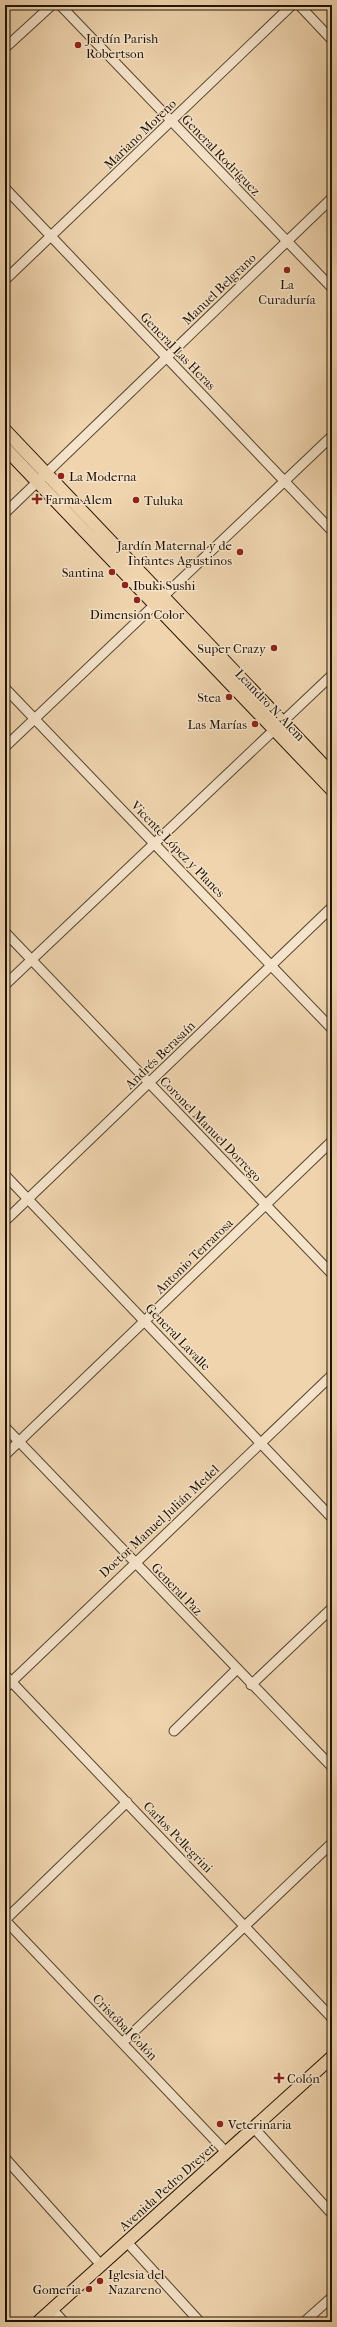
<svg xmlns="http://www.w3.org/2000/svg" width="337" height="2327" viewBox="0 0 337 2327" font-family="'IM FELL French Canon',serif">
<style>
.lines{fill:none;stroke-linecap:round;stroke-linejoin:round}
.minor-casing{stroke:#54442f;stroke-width:11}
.major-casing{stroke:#211405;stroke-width:14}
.minor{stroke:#f5e3ca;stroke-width:9}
.major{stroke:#efd4ae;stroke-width:12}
.poi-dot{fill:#8f2418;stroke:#f5e3ca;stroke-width:1.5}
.labels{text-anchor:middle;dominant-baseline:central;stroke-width:3;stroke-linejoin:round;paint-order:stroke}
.poi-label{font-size:13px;fill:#211405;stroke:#f5e3ca;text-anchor:start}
.street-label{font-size:13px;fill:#211405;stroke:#f5e3ca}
</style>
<rect width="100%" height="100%" fill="#efd4ae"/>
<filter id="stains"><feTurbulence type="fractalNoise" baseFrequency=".005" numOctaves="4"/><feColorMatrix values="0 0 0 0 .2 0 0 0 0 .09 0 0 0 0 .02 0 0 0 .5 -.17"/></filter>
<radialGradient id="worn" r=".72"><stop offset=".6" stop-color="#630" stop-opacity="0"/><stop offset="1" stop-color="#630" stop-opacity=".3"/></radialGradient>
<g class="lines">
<defs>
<path id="minor" d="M60,5l272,283
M299,5l33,35
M5,48l47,-43
M5,188l327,343
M5,280l287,-275
M5,513l327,-315
M5,688l327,341
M5,747l327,-311
M5,932l327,342
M5,985l327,-310
M5,1175l327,343
M5,1221l327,-314
M5,1427l327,340
M5,1455l327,-314
M5,1675l327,343
M251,1685l81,-77
M5,1688l327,-313
M174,1731l63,-62
M5,1920l221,232
M5,1920l122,-118
M122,2043l210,-200
M254,2128l78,86
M5,2158l96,107
M126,2241l74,81
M52,2309l12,13
M304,2322l28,-25"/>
<path id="major" d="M5,430l327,344
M5,448l327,342
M38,2322l294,-265"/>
</defs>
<use href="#minor" class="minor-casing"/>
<use href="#major" class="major-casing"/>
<use href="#minor" class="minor"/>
<use href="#major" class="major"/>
</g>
<g class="poi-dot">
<circle cx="78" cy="45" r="4"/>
<circle cx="287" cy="270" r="4"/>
<circle cx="61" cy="476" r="4"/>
<path d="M35 493h4v4h4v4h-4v4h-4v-4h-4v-4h4z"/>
<circle cx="136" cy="500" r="4"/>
<circle cx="240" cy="552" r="4"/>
<circle cx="112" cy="572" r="4"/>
<circle cx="125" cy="585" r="4"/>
<circle cx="137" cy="600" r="4"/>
<circle cx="274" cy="648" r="4"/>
<circle cx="229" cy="697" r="4"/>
<circle cx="255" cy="724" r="4"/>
<path d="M277 2072h4v4h4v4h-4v4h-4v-4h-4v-4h4z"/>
<circle cx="220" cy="2124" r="4"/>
<circle cx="100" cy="2281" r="4"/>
<circle cx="89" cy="2289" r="4"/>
</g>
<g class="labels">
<g class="poi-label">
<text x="86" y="38">Jardín Parish<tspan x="86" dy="15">Robertson</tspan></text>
<text x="287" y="284" text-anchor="middle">La<tspan x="287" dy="15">Curaduría</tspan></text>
<text x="69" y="476">La Moderna</text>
<text x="45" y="499">Farma Alem</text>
<text x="144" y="500">Tuluka</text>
<text x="232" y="545" text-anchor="end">Jardín Maternal y de<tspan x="232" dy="15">Infantes Agustinos</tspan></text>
<text x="104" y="572" text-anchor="end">Santina</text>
<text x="133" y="585">Ibuki Sushi</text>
<text x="137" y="614" text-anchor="middle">Dimension Color</text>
<text x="266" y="648" text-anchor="end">Super Crazy</text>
<text x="221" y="697" text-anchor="end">Stea</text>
<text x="247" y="724" text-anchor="end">Las Marías</text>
<text x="287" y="2078">Colón</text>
<text x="228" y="2124">Veterinaria</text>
<text x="108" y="2274">Iglesia del<tspan x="108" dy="15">Nazareno</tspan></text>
<text x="81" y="2289" text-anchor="end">Gomeria</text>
</g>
<g class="street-label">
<text transform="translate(140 134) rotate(-44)">Mariano Moreno</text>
<text transform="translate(221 155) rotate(46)">General Rodríguez</text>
<text transform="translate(219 289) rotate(-44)">Manuel Belgrano</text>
<text transform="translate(178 351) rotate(46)">General Las Heras</text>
<text transform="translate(270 705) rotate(46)">Leandro N. Alem</text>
<text transform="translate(178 849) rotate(46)">Vicente López y Planes</text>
<text transform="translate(160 1055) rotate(-44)">Andrés Berasaín</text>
<text transform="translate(211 1129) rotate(46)">Coronel Manuel Dorrego</text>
<text transform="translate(194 1256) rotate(-44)">Antonio Terrarosa</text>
<text transform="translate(178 1337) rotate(46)">General Lavalle</text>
<text transform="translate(159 1521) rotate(-43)">Doctor Manuel Julián Medel</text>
<text transform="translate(177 1589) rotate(46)">General Paz</text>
<text transform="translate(178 1837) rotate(46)">Carlos Pellegrini</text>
<text transform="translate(125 2027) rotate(46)">Cristóbal Colón</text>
<text transform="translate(167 2187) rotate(-42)">Avenida Pedro Dreyer</text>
</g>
</g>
<rect width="337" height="2327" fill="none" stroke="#efd4ae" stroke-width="20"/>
<rect x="6" y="6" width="325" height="2315" fill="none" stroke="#211405" stroke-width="2"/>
<rect x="10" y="10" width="317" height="2307" fill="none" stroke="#211405"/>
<rect width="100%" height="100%" filter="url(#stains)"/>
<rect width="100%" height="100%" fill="url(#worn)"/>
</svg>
